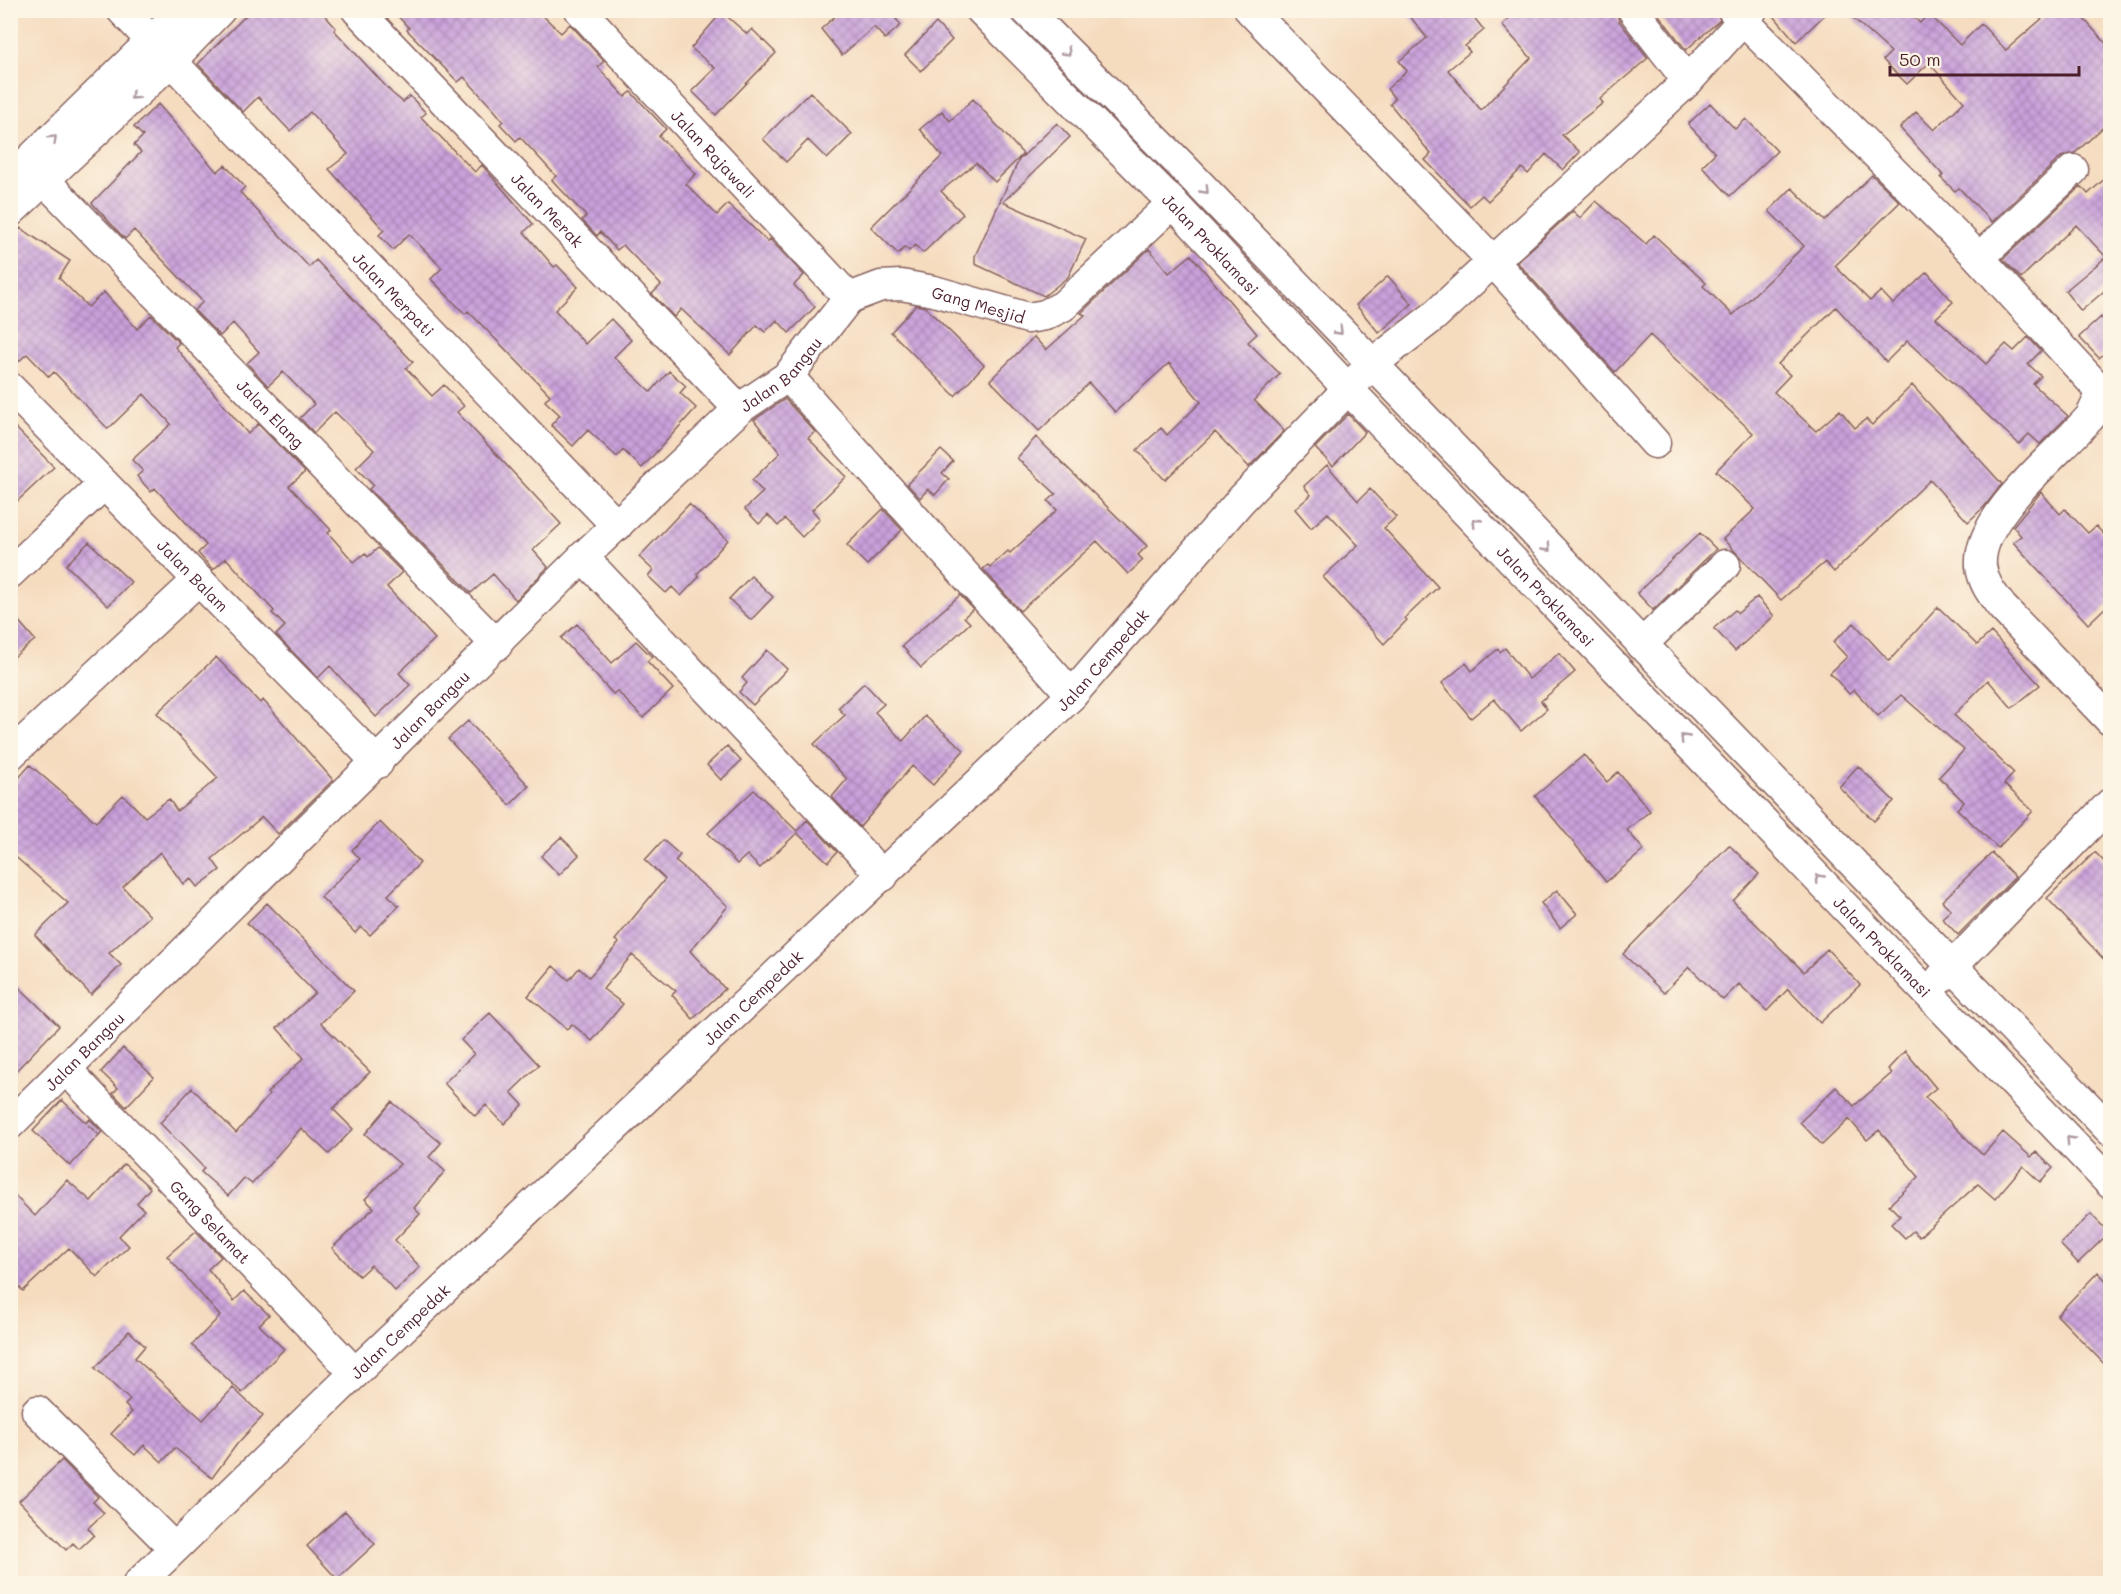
<svg xmlns="http://www.w3.org/2000/svg" width="2121" height="1594" viewBox="0 0 2121 1594" font-family="Mali,sans-serif">
<style>
.building{fill:url(#building-cross-hatch)}
.lines{fill:none;stroke-linecap:round;stroke-linejoin:round}
.minor-casing{stroke:#86615f;stroke-width:33}
.minor{stroke:#fff;stroke-width:30}
.oneway{stroke:#ae9aa0}
.labels{text-anchor:middle;dominant-baseline:central;stroke-width:4.5;stroke-linejoin:round;paint-order:stroke}
.street-label{font-size:16px;fill:#4a1f2b;stroke:#fcf5e5}
</style>
<defs>
<pattern id="building-cross-hatch" width="8" height="8" patternUnits="userSpaceOnUse" patternTransform="scale(1.5)"><rect width="8" height="8" fill="#c9a1db"/><path d="M0 0l8 8M0 8l8-8" fill="none" stroke="#a583b2"/></pattern>
</defs>
<rect width="100%" height="100%" fill="#fcf5e5"/>
<filter id="ink" filterUnits="userSpaceOnUse"><feTurbulence type="fractalNoise" baseFrequency=".0167" numOctaves="2"/><feDisplacementMap in="SourceGraphic" scale="12" xChannelSelector="R" yChannelSelector="G"/><feConvolveMatrix kernelMatrix="1 2 1 2 8 2 1 2 1" color-interpolation-filters="sRGB"/></filter>
<filter id="wash" filterUnits="userSpaceOnUse"><feTurbulence type="fractalNoise" baseFrequency=".008" numOctaves="4" result="noise"/><feDisplacementMap in="SourceGraphic" scale="24" xChannelSelector="R" yChannelSelector="G"/><feGaussianBlur stdDeviation="1.35" result="paint"/><feColorMatrix in="noise" values="0 0 0 0 0 0 0 0 0 0 0 0 0 0 0 0 0 1.4 0 .05"/><feComposite in="paint" operator="in"/></filter>
<g filter="url(#wash)">
<rect width="100%" height="100%" fill="#f5dcbf"/>
<g id="blocks">
<path class="building" d="M251,10h69l16,18 -2,2 58,63 11,9 7,-6 16,17 -5,4 54,55 7,-7 51,59 -9,8 30,35 3,-2 21,22 -23,23 30,34 26,-25 20,21 -17,17 37,35 18,-21 17,15 -6,7 16,15 -54,60 -19,-18 -6,7 -29,-27 -15,16 -22,-21 9,-10 -15,-14 5,-6 -82,-84 -3,3 -34,-35 11,-11 -33,-34 -16,16 -14,-15 5,-5 -55,-61 19,-15 -38,-42 -20,19 -32,-34 -15,15 -45,-48z
M392,10h145l24,23 9,-9 34,37 -6,6 27,30 6,-5 35,37 -7,7 37,38 -10,10 31,31 11,-11 40,38 2,-3 34,36 -10,10 21,22 -26,26 -12,-13 -12,12 -8,-7 -27,30 -49,-46 -7,8 -22,-23 9,-9 -38,-40 -6,5 -17,-18 -3,4 -15,-16 4,-4 -34,-36 4,-4 -36,-39 -4,4 -16,-17 3,-3 -8,-10 -31,-34 -6,5 -51,-52 2,-2z
M842,10h52l-3,3 10,12 -16,14 -11,-12 -32,28 -21,-26z
M1405,10h63l16,20 -19,16 5,6 -22,18 33,40 50,-52 -29,-33 16,-15h98l3,11 29,37 -48,41 3,4 -41,32 18,17 -17,18 -17,-16 -18,20 -6,-6 -34,33 -6,-6 -12,11 -45,-46 6,-6 -41,-50 5,-5 -8,-10 20,-18 -8,-10 28,-23z
M1655,10h61l4,10 -34,30z
M1769,10h61l-34,32z
M1844,10h62l14,13 9,-9 31,31 21,-21 25,26 46,-40h24l34,38v73l-35,32 -14,4 -69,65 -33,-34 -4,3 -14,-13 2,-3 -43,-47 16,-16 18,18 30,-28 -35,-39 -22,21 -24,-24 8,-8z
M722,12l25,22 5,-5 24,24 -60,62 -24,-24 23,-23 -24,-20z
M936,23l16,17 -31,31 -16,-16z
M810,92l42,42 -25,25 -19,-19 -22,22 -23,-23z
M973,99l50,55 -28,28 -19,-19 -35,28 22,23 -40,39 -8,-8 -6,6 -4,-4 -7,7 -27,-27 71,-71 -22,-27 22,-18 8,10z
M1710,103l25,26 11,-10 31,32 -47,45 -28,-30 13,-13 -27,-29z
M158,104l59,68 8,-7 20,22 -5,5 69,75 7,-7 97,102 -7,6 26,28 12,-11 20,21 -7,6 104,112 -28,26 15,17 -32,33 -23,-26 -22,19 -102,-104 4,-4 -17,-17 18,-18 -39,-38 -21,21 -14,-15 14,-14 -31,-32 -15,14 -21,-23 12,-11 -26,-29 -13,13 -26,-26 9,-8 -69,-72 -9,9 -33,-36 49,-51 -7,-7 9,-9 -9,-9z
M1057,123l13,14 -67,65 83,37 -18,38 -24,19 -69,-32v-8l44,-96z
M2110,174v112l-29,25 -16,-20 41,-34 -30,-32 -55,53 -18,-19 78,-73 7,8z
M1872,175l28,27 -65,64 35,35 11,-10 12,13 34,-32 26,30 -17,16 50,46 20,-20 8,7 14,-14 13,14 -13,13 13,12 -8,8 35,32 -28,28 -11,-10 -10,10 -112,-103 -21,21 -50,-55 -58,57 12,11 -16,17 42,39 24,-21 15,18 11,-9 6,6 40,-40 90,99 -18,23 -16,15 -38,-42 -96,92 -9,-10 -44,38 -58,-61 32,-30 -39,-38 37,-38 -103,-98 -35,37 -98,-110 56,-51 7,7 16,-17 50,43 8,-9 52,48 -3,3 30,29 71,-69 -35,-35 23,-23 33,33z
M20,228l50,33 -11,17 29,29 16,-15 33,37 14,-14 28,28 -4,4 73,87 10,-10 47,48 -16,14 42,44 -3,3 26,29 11,-9 3,4 10,-9 24,24 -15,15 48,52 -36,34 11,12 -34,32 -46,-51 -12,12 -42,-43 9,-9 -13,-13 2,-2 -48,-53 -13,12 -15,-17 8,-8 -51,-57 -4,4 -14,-16 6,-5 -11,-11 39,-36 -27,-30 -36,35 -54,-57 -5,5 -22,-23 -17,15v-126z
M1149,249l20,24 22,-18 66,79 -9,8 32,32 -26,26 30,31 -35,36 -34,-35 -50,48 -28,-30 24,-22 6,7 34,-33 -32,-39 -54,49 -26,-29 -50,48 -49,-51 44,-43 12,13 39,-35 -4,-2z
M1388,276l24,28 -33,29 -23,-28z
M916,305l9,2 59,58 -29,31 -64,-64z
M2101,317l9,11v20l-11,10 -20,-21z
M785,399l30,33 -7,6 38,39 -34,33 8,9 -18,18 -17,-18 -7,7 -10,-11 -9,9 -14,-15 18,-17 -11,-12 28,-27 -26,-33z
M1348,414l17,18 -32,34 -18,-18z
M10,422l44,45 -44,41z
M1036,437l111,109 -9,9 5,5 -15,14 -31,-33 -77,70 -37,-42 5,-4 2,2 18,-16 2,2 47,-43 -9,-9 8,-7 -39,-36z
M941,450l12,11 -11,12 7,6 -14,16 -7,-6 -8,9 -13,-14z
M1327,465l31,36 12,-12 26,28 -12,11 54,59 -33,31 2,2 -23,24 -61,-67 35,-32 -30,-32 -17,15 -16,-19 16,-14 -7,-9z
M2041,492l19,22 5,-5 23,24 8,-7 14,15v62l-22,21 -75,-82 8,-6 -8,-10z
M689,504l39,36 -31,34 2,3 -18,19 -9,-9 -6,6 -18,-17 5,-6 -14,-13z
M883,509l19,21 -35,35 -20,-20z
M1700,533l16,16 -63,61 -16,-17z
M89,542l42,40 -23,24 -42,-41z
M751,576l22,21 -22,23 -22,-21z
M960,595l13,14 -9,8 6,6 -49,45 -19,-22z
M1757,597l17,19 -39,35 -21,-23 21,-18 3,3z
M1938,607l39,38 14,-13 49,53 -28,23 -24,-28 -34,35 60,58 -10,11 29,27 -35,37 -41,-39 7,-7 -25,-25 25,-27 -63,-55 -23,21 -24,-26 -5,4 -19,-21 17,-16 -14,-15 21,-19 35,38z
M10,611l25,29 -25,20z
M577,624l35,39 24,-22 16,16 -5,4 26,28 -30,29 -26,-27 -4,3 -52,-56z
M1505,648l24,31 30,-26 16,19 -34,29 6,8 -26,22 -27,-32 -23,19 -29,-35 24,-20 6,8 26,-22 2,3z
M767,650l20,19 -34,36 -14,-13 8,-9 -5,-5z
M216,657l44,46 3,-3 70,80 -55,54 -16,-17 -50,42 8,11 -23,17 -6,-8 -8,5 -23,-32 -37,35 27,29 -41,37 12,12 -30,30 -56,-60 33,-32 -58,-51v-64l20,-23 66,57 27,-27 22,22 24,-18 8,12 41,-33 -61,-65z
M864,683l20,21 -9,8 28,29 22,-25 39,34 -31,35 -21,-19 -52,61 -28,-30 15,-18 -33,-35 31,-29 -7,-7z
M468,721l61,65 -19,19 -62,-66z
M727,746l14,15 -20,19 -14,-15z
M1584,755l23,27 11,-10 32,39 -23,19 17,20 -38,32 -71,-86z
M1858,766l36,35 -20,20 -35,-34z
M754,790l43,41 10,-11 30,32 -9,10 -31,-29 -37,35 -13,-13 -10,9 -29,-31z
M380,822l40,41 -32,32 11,11 -29,29 -9,-8 -6,6 -34,-36 39,-38 -8,-9z
M561,837l18,18 -20,20 -18,-19z
M663,840l17,15 -5,6 53,45 -38,45 35,38 -32,30 -21,-24 4,-4 -44,-36 -29,34 20,15 -31,37 -20,-17 -5,5 -39,-33 25,-30 16,14 10,-12 10,9 30,-34 -4,-3 50,-61 -20,-19z
M1729,845l30,29 -26,27 71,71 23,-23 33,36 -40,38 -32,-34 -21,22 -28,-27 -16,16 -34,-33 -25,26 -41,-39z
M2095,852l15,16v98l-63,-68z
M1992,853l23,24 -57,58 -16,-17 9,-8 -9,-9z
M1557,890l20,24 -17,14 -19,-25z
M267,903l87,88 -33,32 49,49 -37,37 20,20 -24,25 -28,-26 -49,56 -8,-6 -16,18 -27,-24 3,-4 -44,-45 32,-35 44,45 33,-38 -2,-2 37,-35 -27,-30 38,-35 -68,-70z
M10,978l49,48 -49,51z
M490,1013l49,52 -28,27 12,13 -19,19 -18,-19 -11,11 -31,-33 30,-29 -13,-14z
M123,1048l31,29 -28,30 -13,-14 5,-5 -17,-16z
M1905,1051l31,37 -11,9 58,58 20,-23 28,25 5,-5 17,16 -13,14 -17,-16 -28,33 -17,-15 -59,53 -6,-6 -8,7 -14,-14 9,-8 -11,-11 30,-28 -40,-47 -12,10 -18,-21 -27,26 -22,-23 36,-35 18,19 38,-33 -4,-4z
M62,1100l24,23 4,-4 12,13 -3,3 -11,-10 11,10 -29,31 -37,-35z
M392,1102l49,41 -12,14 16,14 -31,37 6,6 -25,26 25,27 -25,24 -24,-26 -12,11 -27,-28 42,-40 -9,-9 35,-35 -35,-30z
M124,1164l26,24 -13,15 7,7 -25,26 10,10 -32,31 -28,-29 -46,43 -13,-13v-87l25,25 32,-36 24,21z
M2091,1214l18,19 -31,30 -18,-19z
M196,1231l25,26 -13,12 26,32 10,-10 25,24 -10,10 25,24 -42,44 -50,-48 28,-29 -53,-60z
M2098,1272l12,13v85l-53,-55z
M129,1331l16,15 -10,12 68,62 30,-32 30,28 -26,28 -25,34 -37,-30 -13,14 -18,-17 -9,10 -24,-21 21,-22 -7,-7 5,-5 -35,-32z
M62,1460l36,37 -5,5 11,11 -16,15 6,7 -15,14 -6,-6 -7,7 -47,-49z
M345,1511l30,33 -38,35 -30,-33z"/>
</g>
</g>
<g filter="url(#ink)">
<use href="#blocks" fill-opacity="0" stroke="#86615f" stroke-width="1.5"/>
<g class="lines">
<defs>
<g id="minor">
<path id="s1" d="M122,10l495,516"/>
<path id="s2" d="M357,10l382,399"/>
<path id="s3" d="M580,10l269,288"/>
<path id="s4" d="M981,10l192,193 176,187 761,793"/>
<path d="M1026,10l155,155 929,965"/>
<path d="M1250,10l243,251 162,182"/>
<path d="M1633,10l55,71"/>
<path d="M1733,10l246,248 120,131 1,8 -9,19c-31,37 -114,99 -110,150 2,17 11,28 21,41l108,113"/>
<path d="M10,179l173,-169"/>
<path id="s5" d="M45,181l452,464"/>
<path d="M10,212l161,-151 49,-51"/>
<path d="M1979,258l94,-88"/>
<path id="s6" d="M849,298l32,-12 20,-1 33,6 94,27 17,-3 18,-9 110,-103"/>
<path d="M788,376l284,319"/>
<path id="s7" d="M10,388l368,375"/>
<path d="M583,557l300,319"/>
<path d="M10,573l94,-89"/>
<path d="M1641,645l84,-80"/>
<path d="M10,755l188,-175"/>
<path d="M1941,978l169,-174"/>
<path id="s8" d="M66,1069l289,304"/>
<path id="s9" d="M10,1124l573,-567 156,-148 49,-33 61,-78"/>
<path d="M37,1411l137,137"/>
<path id="s10" d="M138,1584l217,-211 717,-678 169,-195 130,-135 62,-48 255,-236 64,-71"/>
</g>
</defs>
<use href="#minor" class="minor-casing"/>
<use href="#minor" class="minor"/>
</g>
<defs><path id="oneway-chevron" d="M-2-3.5L2.5 0L-2 3.5" fill="none" stroke-width="1.6" stroke-linecap="round" stroke-linejoin="round" transform="scale(1.5)"/></defs>
<g class="oneway">
<use href="#oneway-chevron" transform="translate(1067 52) rotate(45)"/>
<use href="#oneway-chevron" transform="translate(134 96) rotate(137)"/>
<use href="#oneway-chevron" transform="translate(53 139) rotate(-44)"/>
<use href="#oneway-chevron" transform="translate(1205 190) rotate(46)"/>
<use href="#oneway-chevron" transform="translate(1339 331) rotate(46)"/>
<use href="#oneway-chevron" transform="translate(1476 522) rotate(-134)"/>
<use href="#oneway-chevron" transform="translate(1547 548) rotate(46)"/>
<use href="#oneway-chevron" transform="translate(1684 738) rotate(-134)"/>
<use href="#oneway-chevron" transform="translate(1819 878) rotate(-134)"/>
<use href="#oneway-chevron" transform="translate(2070 1140) rotate(-134)"/>
</g>
</g>
<g class="labels">
<g class="street-label">
<text stroke="none"><textPath href="#s3" startOffset="196">Jalan Rajawali</textPath></text>
<text stroke="none"><textPath href="#s2" startOffset="276">Jalan Merak</textPath></text>
<text stroke="none"><textPath href="#s4" startOffset="328">Jalan Proklamasi</textPath></text>
<text stroke="none"><textPath href="#s1" startOffset="393">Jalan Merpati</textPath></text>
<text stroke="none"><textPath href="#s6" startOffset="134">Gang Mesjid</textPath></text>
<text stroke="none"><textPath href="#s9" startOffset="1076">Jalan Bangau</textPath></text>
<text stroke="none"><textPath href="#s5" startOffset="324">Jalan Elang</textPath></text>
<text stroke="none"><textPath href="#s7" startOffset="262">Jalan Balam</textPath></text>
<text stroke="none"><textPath href="#s4" startOffset="814">Jalan Proklamasi</textPath></text>
<text stroke="none"><textPath href="#s10" startOffset="1336">Jalan Cempedak</textPath></text>
<text stroke="none"><textPath href="#s9" startOffset="590">Jalan Bangau</textPath></text>
<text stroke="none"><textPath href="#s4" startOffset="1300">Jalan Proklamasi</textPath></text>
<text stroke="none"><textPath href="#s10" startOffset="850">Jalan Cempedak</textPath></text>
<text stroke="none"><textPath href="#s9" startOffset="104">Jalan Bangau</textPath></text>
<text stroke="none"><textPath href="#s8" startOffset="210">Gang Selamat</textPath></text>
<text stroke="none"><textPath href="#s10" startOffset="364">Jalan Cempedak</textPath></text>
</g>
</g>
<rect width="2121" height="1594" fill="none" stroke="#fcf5e5" stroke-width="36"/>
<path d="M1890 66v9h189v-9" fill="none" stroke="#4a1f2b" stroke-width="3"/>
<text x="1899" y="66" font-size="18" fill="#4a1f2b" stroke="#fcf5e5" stroke-width="4.5" paint-order="stroke">50 m</text>
</svg>
